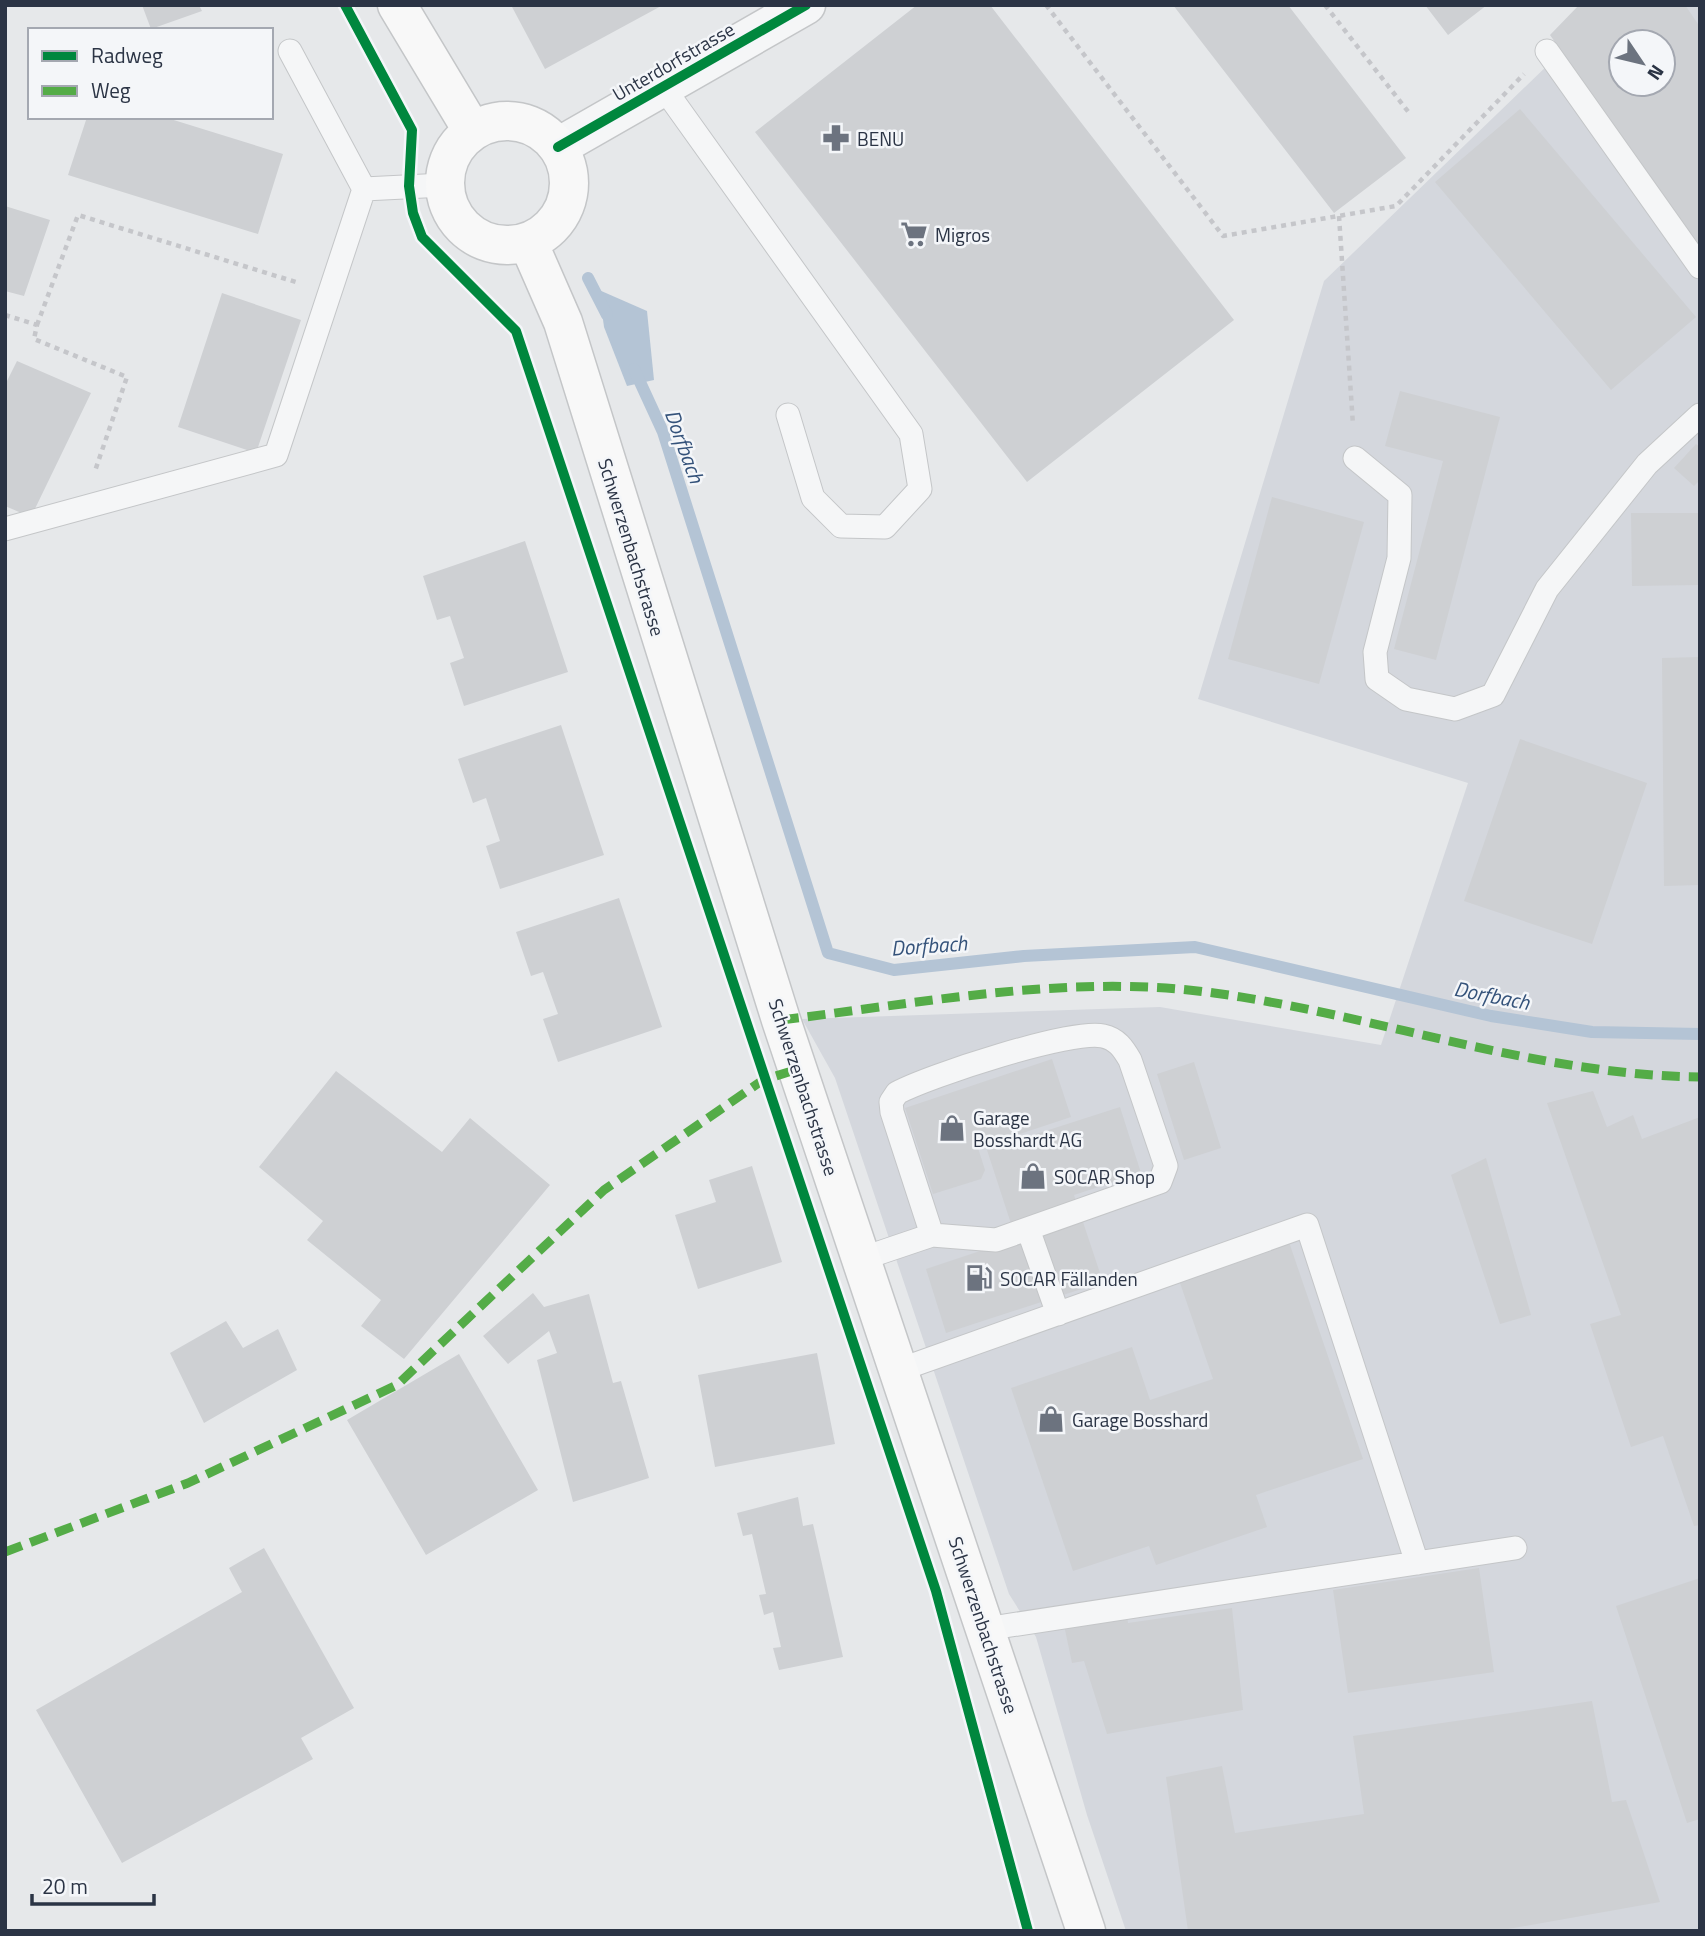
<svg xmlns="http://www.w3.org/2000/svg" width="1705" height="1936" viewBox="0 0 1705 1936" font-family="'Titillium Web',sans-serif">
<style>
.built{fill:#d4d7dd;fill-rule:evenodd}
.water{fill:#b4c4d5}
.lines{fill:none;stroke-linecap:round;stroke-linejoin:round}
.stream{stroke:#b4c4d5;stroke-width:12}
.building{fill:#ced0d3;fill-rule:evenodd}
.lane-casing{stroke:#c4c6c8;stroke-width:25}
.street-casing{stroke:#c4c6c8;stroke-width:41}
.secondary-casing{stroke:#c4c6c8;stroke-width:41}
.path{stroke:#c5c6ca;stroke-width:4.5;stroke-dasharray:5 5;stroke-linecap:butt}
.lane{stroke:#f5f6f7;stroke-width:23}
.street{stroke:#f5f6f7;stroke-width:38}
.secondary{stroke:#f8f8f8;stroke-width:38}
.quiet{stroke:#54ac47;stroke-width:9;stroke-dasharray:18 9;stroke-linecap:butt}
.cycleway-casing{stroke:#f4f6f9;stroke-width:15}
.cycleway{stroke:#00873e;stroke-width:10}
.labels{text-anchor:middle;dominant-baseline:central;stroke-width:5;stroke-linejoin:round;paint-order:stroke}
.street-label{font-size:19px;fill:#2b3445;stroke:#f4f6f9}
.poi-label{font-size:19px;fill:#2b3445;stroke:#f4f6f9;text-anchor:start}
.water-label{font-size:21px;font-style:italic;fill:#34527a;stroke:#f4f6f9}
</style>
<rect width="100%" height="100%" fill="#e6e8ea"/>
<path class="built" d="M1610,5h90v1926h-574l-39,-116 -51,-178 -27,-43 -174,-516 -33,-59 358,-12 221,38 87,-262 -270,-84 126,-418zM1621,42h42v42h-42z"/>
<path class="water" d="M599,290l48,21 7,69 -27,6 -23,-59z"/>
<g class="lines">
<path class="stream" d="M588,278l19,37
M634,369l29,63 165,521 66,17 130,-14 171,-9 296,69 101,16 108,2"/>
</g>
<path class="building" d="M142,5h57l3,6 -51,18z
M511,5h152l-118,64z
M917,5h73l244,315 -207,162 -272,-350z
M1173,5h115l118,153 -72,55z
M1425,5h62l-39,30z
M1579,5h106l15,22v222l-150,-214zM1621,42h42v42h-42z
M1520,109l176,208 -85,73 -176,-208z
M87,117h77l119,37 -25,80 -190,-59z
M5,206l45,14 -26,76 -19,-5z
M222,293l79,27 -45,133 -78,-26z
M17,361l74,32 -60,124 -26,-11v-121z
M1400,391l100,26 -64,243 -42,-11 49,-188 -58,-15z
M1696,444l4,3v33l-6,6 -20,-18z
M1272,497l92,25 -45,162 -91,-25z
M1631,513h69v72l-68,1z
M525,541l43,131 -104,34 -14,-43 14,-5 -14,-42 -13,4 -14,-44z
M1700,657v228l-36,1 -2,-228z
M561,725l43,130 -104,34 -14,-43 14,-5 -14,-43 -13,5 -15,-44z
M1520,739l127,44 -55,161 -128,-43z
M619,898l43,129 -104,35 -15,-43 15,-5 -15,-42 -12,4 -15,-44z
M1052,1059l19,58 -93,31 7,22 -4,9 -48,15 -28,-86z
M1194,1062l27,86 -37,12 -27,-86z
M336,1071l106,81 28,-34 80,67 -146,174 -43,-33 20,-26 -74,-60 16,-19 -64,-54z
M1593,1091l14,36 26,-12 9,24 58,-22v408l-6,1 -31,-90 -32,11 -41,-123 31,-9 -74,-212z
M1120,1107l21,66 -67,22 29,87 -157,51 -20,-64 90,-30 -29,-89z
M1486,1158l45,157 -31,9 -49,-149z
M752,1166l30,96 -84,27 -23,-74 41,-13 -7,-22z
M1289,1242l74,217 -107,36 11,32 -111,38 -7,-19 -76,25 -62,-183 121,-41 18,53 63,-21 -34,-99z
M533,1293l11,14 45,-13 24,89 8,-2 28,97 -76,24 -36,-142 20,-7 -8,-22 -41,33 -25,-28z
M226,1321l17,27 35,-19 19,41 -93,53 -34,-70z
M817,1353l18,91 -120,23 -17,-92z
M459,1354l79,136 -112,65 -79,-135z
M798,1497l5,29 10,-2 30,133 -64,13 -6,-22 8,-1 -8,-35 -9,3 -5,-20 7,-1 -14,-60 -9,2 -6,-23z
M264,1548l90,160 -53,30 12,21 -191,104 -86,-153 206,-118 -13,-24z
M1479,1568l15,104 -146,21 -15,-103z
M1700,1578v241l-13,4 -71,-217z
M1232,1608l11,102 -136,24 -23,-73 -12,2 -8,-38 63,-11 1,9z
M1592,1701l20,101 14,-2 34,102 -163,29h-309l-22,-154 56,-11 13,67 129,-19 -11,-78z"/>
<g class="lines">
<defs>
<path id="lane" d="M290,51l74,138
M1547,51l153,216
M663,87l248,347 9,55 -35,38 -44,-1 -28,-28 -25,-83
M1355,458l45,37 -1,63 -24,94 2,27 29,20 49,10 38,-14 54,-106 100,-125 53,-49
M5,529l271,-74 88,-266 80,-4
M1028,1229l30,85
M861,1259l71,-24 -40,-123 -1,-10 6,-9c31,-17 175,-64 206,-57 14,3 20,12 27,24l36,106 -6,16 -164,58 -64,-5
M899,1370l408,-145 110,338
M985,1629l530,-81"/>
<path id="street" d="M558,147l248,-142"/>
<path id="secondary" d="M397,5l75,125
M445 183a62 62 0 1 1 124 0a62 62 0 1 1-124 0Z
M528,242l35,80 218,698 305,911"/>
</defs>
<use href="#lane" class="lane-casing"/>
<use href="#street" class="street-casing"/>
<use href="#secondary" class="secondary-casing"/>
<path class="path" d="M1046,5l177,231 173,-30 128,-132
M1325,5l85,109
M1339,216l14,209
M5,315l32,10 -3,14 93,38 -32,94
M37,325l41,-110 221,68"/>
<use href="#lane" class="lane"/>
<use href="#street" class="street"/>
<use href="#secondary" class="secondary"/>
<path class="quiet" d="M781,1020c142,-17 290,-47 433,-27 163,22 320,82 486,84
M5,1552l183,-69 209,-98 207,-195 159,-110 35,-11"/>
<defs>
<path id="cycleway" d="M345,5l67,125 -3,56 4,27 9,24 94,94 420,1260 92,340
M558,147l248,-142"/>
</defs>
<use href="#cycleway" class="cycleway-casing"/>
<use href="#cycleway" class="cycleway"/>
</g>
<defs>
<symbol id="pharmacy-bare" viewBox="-9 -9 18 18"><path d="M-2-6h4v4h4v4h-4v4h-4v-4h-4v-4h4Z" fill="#6c737f" stroke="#f4f6f9" stroke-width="2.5" paint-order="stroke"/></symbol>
<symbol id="supermarket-bare" viewBox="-9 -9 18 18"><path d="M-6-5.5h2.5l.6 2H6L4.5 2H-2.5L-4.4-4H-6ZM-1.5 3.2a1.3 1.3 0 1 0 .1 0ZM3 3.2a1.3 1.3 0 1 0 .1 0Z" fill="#6c737f" stroke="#f4f6f9" stroke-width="2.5" paint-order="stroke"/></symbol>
<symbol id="shop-bare" viewBox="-9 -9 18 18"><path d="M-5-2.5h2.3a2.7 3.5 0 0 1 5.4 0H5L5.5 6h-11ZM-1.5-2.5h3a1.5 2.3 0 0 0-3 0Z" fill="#6c737f" stroke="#f4f6f9" stroke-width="2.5" paint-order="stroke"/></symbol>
<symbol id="fuel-bare" viewBox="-9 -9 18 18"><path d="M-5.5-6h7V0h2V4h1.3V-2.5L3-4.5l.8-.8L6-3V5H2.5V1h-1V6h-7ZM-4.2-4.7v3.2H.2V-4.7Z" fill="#6c737f" stroke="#f4f6f9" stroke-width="2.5" paint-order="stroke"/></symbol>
</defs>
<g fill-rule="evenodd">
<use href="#pharmacy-bare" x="817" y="119" width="38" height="38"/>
<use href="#supermarket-bare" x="895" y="215" width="38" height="38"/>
<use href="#shop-bare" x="933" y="1109" width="38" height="38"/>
<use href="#shop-bare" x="1014" y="1157" width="38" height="38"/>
<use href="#fuel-bare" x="960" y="1259" width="38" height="38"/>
<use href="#shop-bare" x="1032" y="1400" width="38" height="38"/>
</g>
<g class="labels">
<g class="street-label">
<text transform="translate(673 61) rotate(-30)">Unterdorfstrasse</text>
<text transform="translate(632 547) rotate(73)">Schwerzenbachstrasse</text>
<text transform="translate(804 1087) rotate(72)">Schwerzenbachstrasse</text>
<text transform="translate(984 1625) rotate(72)">Schwerzenbachstrasse</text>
</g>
<g class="poi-label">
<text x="857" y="138">BENU</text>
<text x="935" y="234">Migros</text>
<text x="973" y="1117">Garage<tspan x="973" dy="22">Bosshardt AG</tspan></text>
<text x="1054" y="1176">SOCAR Shop</text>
<text x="1000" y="1278">SOCAR Fällanden</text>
<text x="1072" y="1419">Garage Bosshard</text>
</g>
<g class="water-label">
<text transform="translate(685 446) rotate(70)">Dorfbach</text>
<text transform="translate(929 945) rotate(-4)">Dorfbach</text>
<text transform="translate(1492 995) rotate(11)">Dorfbach</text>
</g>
</g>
<rect width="1705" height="1936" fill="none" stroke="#2b3445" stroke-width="14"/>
<rect x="28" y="28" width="245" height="91" fill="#f4f6f9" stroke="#a4a8b1" stroke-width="2"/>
<rect x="42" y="51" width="35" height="10" fill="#00873e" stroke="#a4a8b1" stroke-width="2"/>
<text x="91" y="63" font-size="21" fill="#2b3445">Radweg</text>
<rect x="42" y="86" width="35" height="10" fill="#54ac47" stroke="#a4a8b1" stroke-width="2"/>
<text x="91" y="98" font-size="21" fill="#2b3445">Weg</text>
<g transform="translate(1642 63) rotate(125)"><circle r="33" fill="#f4f6f9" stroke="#a4a8b1" stroke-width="2"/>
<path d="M0-5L12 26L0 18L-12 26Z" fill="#6c737f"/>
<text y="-10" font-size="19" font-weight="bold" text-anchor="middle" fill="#2b3445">N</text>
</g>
<path d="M32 1894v10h122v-10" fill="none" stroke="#2b3445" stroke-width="3.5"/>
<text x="42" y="1894" font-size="21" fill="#2b3445" stroke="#f4f6f9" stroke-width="5" paint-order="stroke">20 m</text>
</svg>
